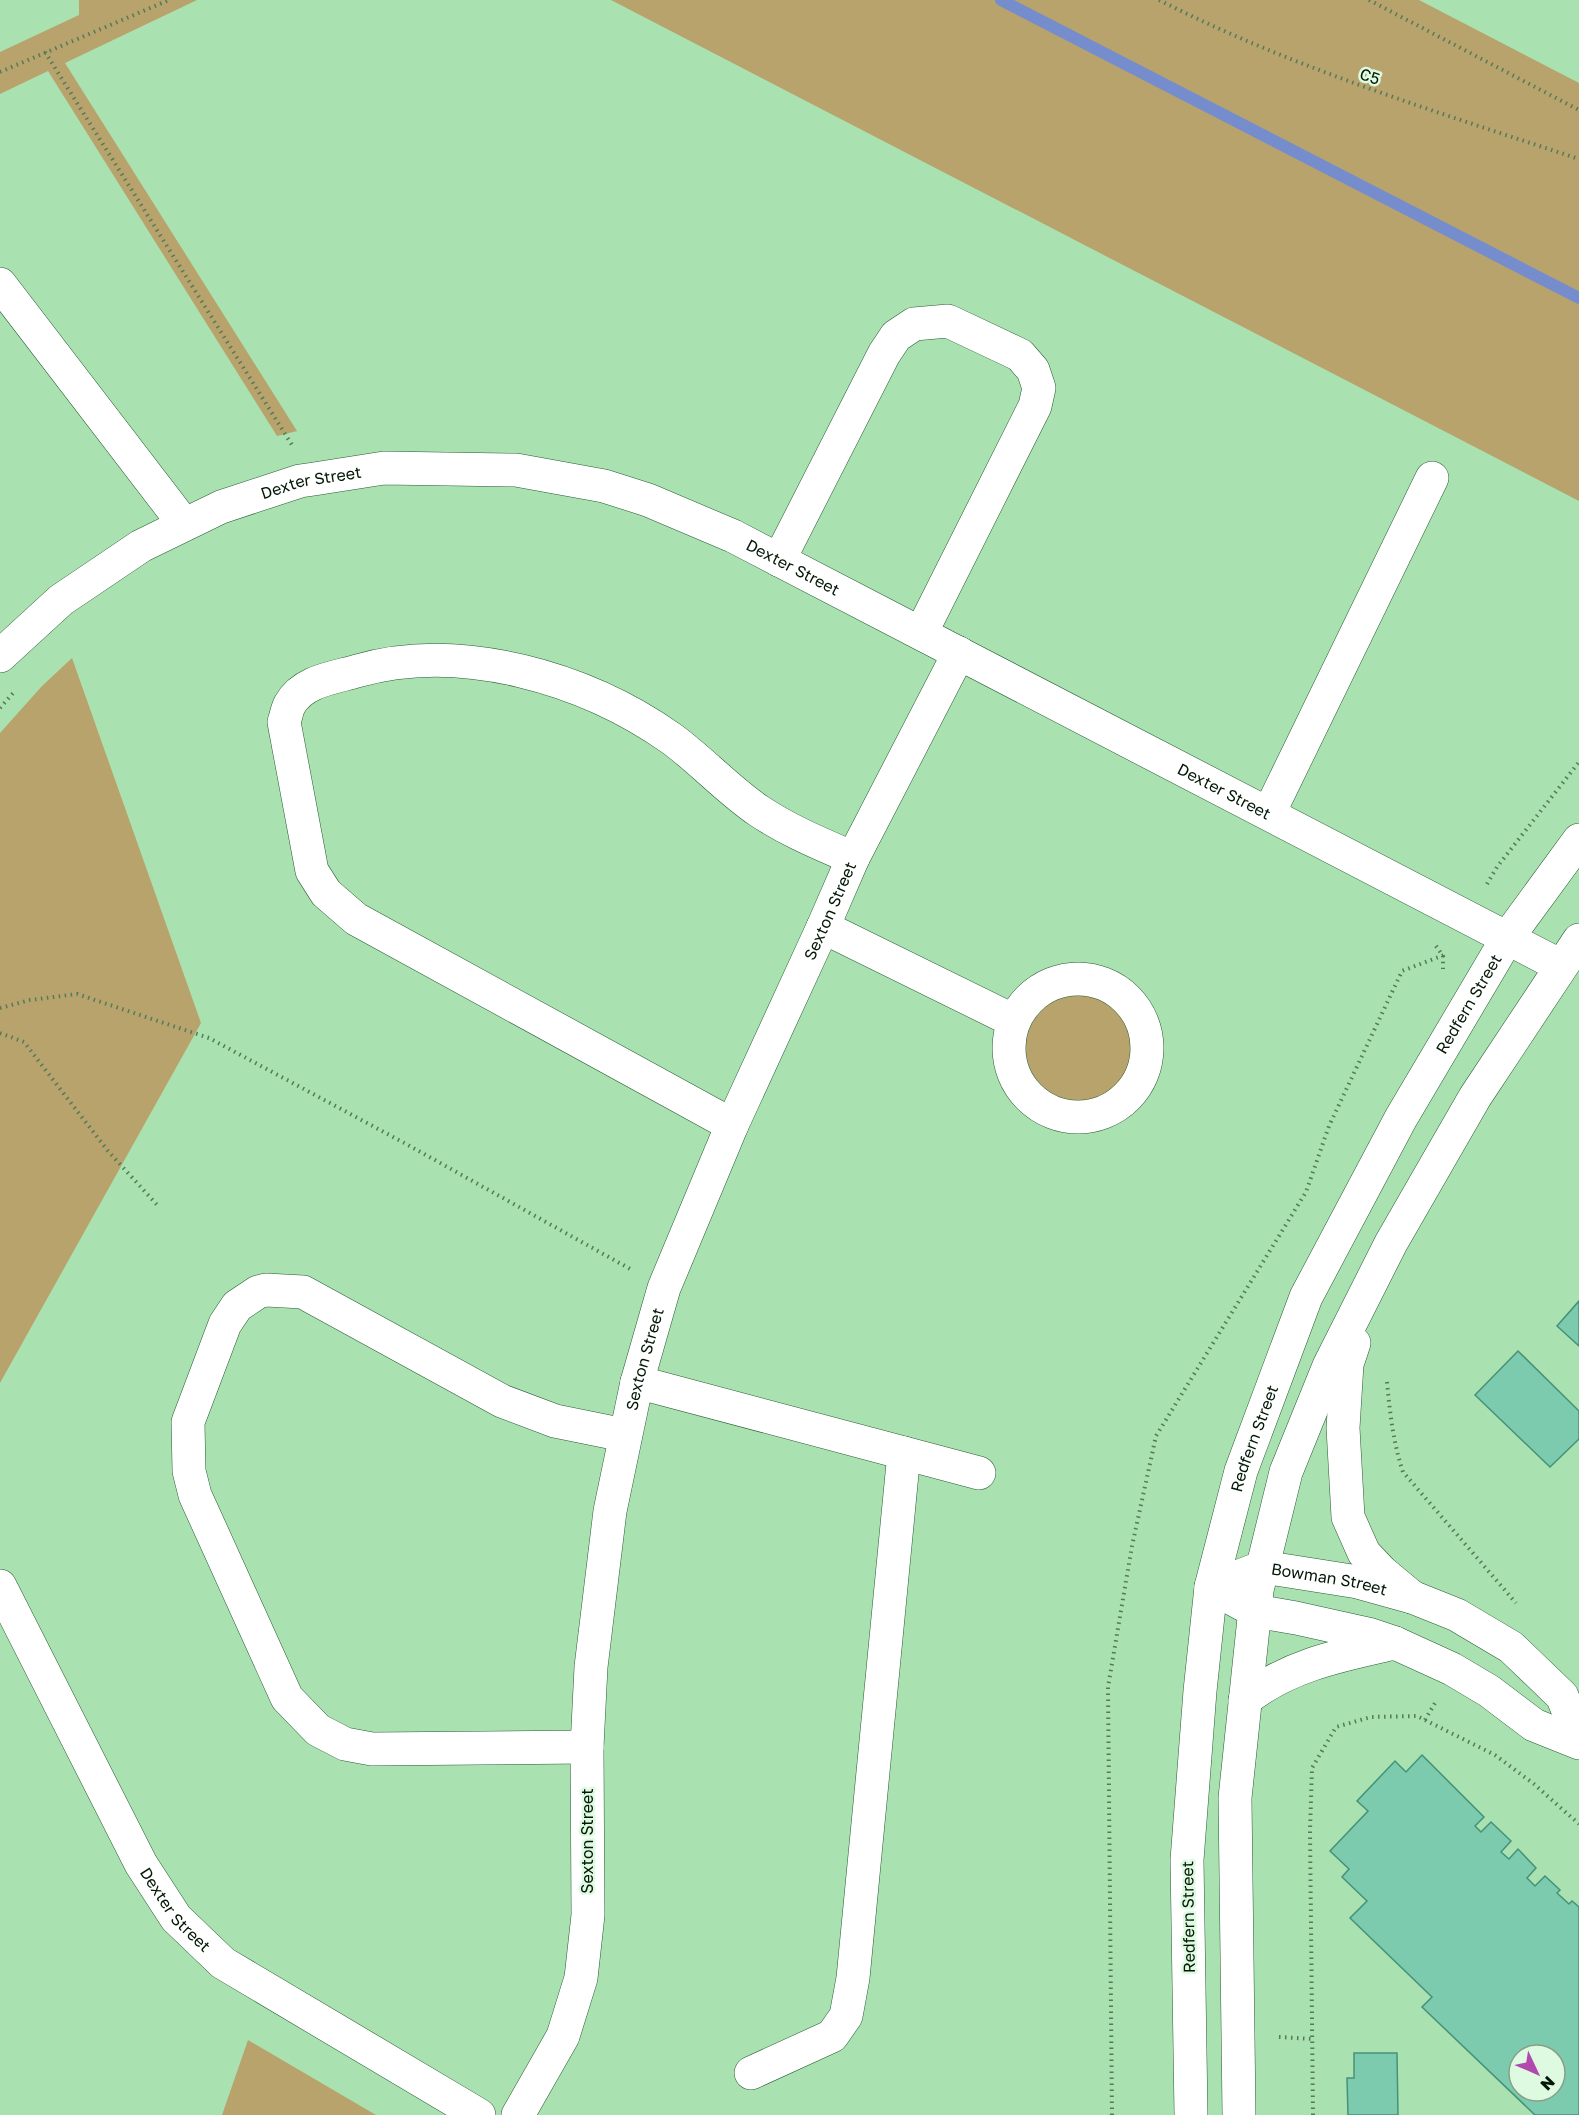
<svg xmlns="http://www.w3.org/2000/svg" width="1579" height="2115" viewBox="0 0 1579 2115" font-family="'Golos Text',sans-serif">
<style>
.green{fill:#b9a36c}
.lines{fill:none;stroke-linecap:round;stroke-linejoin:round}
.stream{stroke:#768dcd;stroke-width:12}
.building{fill:#7dcbae;stroke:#459277;stroke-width:1.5;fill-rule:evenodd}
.minor-casing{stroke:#285c33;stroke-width:34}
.major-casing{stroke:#285c33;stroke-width:34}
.path{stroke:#557a5a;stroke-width:4;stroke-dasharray:1.5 4.5;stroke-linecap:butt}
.minor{stroke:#fff;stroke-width:33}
.major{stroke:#fff;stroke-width:33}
.labels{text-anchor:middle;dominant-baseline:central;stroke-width:5;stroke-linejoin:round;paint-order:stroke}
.street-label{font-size:16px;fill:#041807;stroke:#defae1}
</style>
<rect width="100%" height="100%" fill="#a9e1b0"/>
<path class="green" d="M79,0h118l-132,63 232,368 -20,5 -229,-365 -48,23v-42l79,-37z
M611,0h808l160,83v418z
M72,658l129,365 -201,360v-650l42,-47z
M1025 1047a55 55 0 1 1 110 0a55 55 0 1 1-110 0Z
M248,2040l128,75h-154z"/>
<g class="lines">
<path class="stream" d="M1001,0l578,298"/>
</g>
<path class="building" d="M1579,1301v45l-22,-20z
M1518,1351l61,60v28l-29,28 -75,-72z
M1422,1755l62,62 -9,9 6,6 10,-10 20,19 -10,11 8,7 9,-10 18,19 -9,10 8,8 10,-10 15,14 -3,3 12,11 3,-3 7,6v208h-44l-113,-108 10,-10 -82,-79 17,-17 -25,-24 7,-8 -19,-18 38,-40 -11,-10 38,-40 11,11zM1519,2055h36v36h-36z
M1354,2053h43l1,62h-50l-1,-37h7z"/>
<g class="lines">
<defs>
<g id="minor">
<path d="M0,284l184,240"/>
<path d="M779,560l105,-206 12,-18 18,-12 34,-3 72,34 13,15 6,18 -4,18 -114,227"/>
<path id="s1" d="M0,656l61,-56 80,-54 80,-39 79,-26 14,-2 70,-11 132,2 88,16 44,14 85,36 828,430"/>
<path d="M1269,813l163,-335"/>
<path d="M823,927l191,94"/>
<circle cx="1078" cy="1048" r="69"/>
<path d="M732,1125l-376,-206 -30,-26 -14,-22 -28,-149c2,-5 3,-13 6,-18 13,-23 43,-26 67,-33 103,-30 229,7 315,68 30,22 56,51 87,72 30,20 62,33 94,47"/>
<path d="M637,1382l342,91"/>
<path id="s2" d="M0,1586l141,278 35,54 47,45 256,152"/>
<path id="s3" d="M1211,1587l52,-20 95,15 54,15 45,18 54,32 51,49 17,41"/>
<path d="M1231,1598l24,13 41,7 72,16 27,9 57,26 37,22 45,34 45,18"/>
<path d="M587,1747l-215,2 -27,-5 -27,-14 -31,-32 -92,-203 -6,-24 -1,-49 37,-98 12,-18 21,-14 8,-2 37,2 199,109 53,20 69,14"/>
<path d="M751,2073l81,-37 14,-20 7,-38 51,-525"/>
<path id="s4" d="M518,2115l45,-79 18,-58 7,-63 -1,-168 4,-80 19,-156 27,-129 27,-94 68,-163 91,-198 30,-69 106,-205"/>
</g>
<g id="major">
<path d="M1354,1343l-7,21 -4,64 5,89 16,36 18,19 30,25"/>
<path d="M1245,1700c43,-35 97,-45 150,-57"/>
<path id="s5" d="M1191,2115l-4,-255 13,-169 11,-104 30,-116 65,-174 95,-179 107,-181 71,-97"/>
<path d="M1239,2115l-4,-317 22,-208 29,-118 43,-106 62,-123 84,-146 104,-157"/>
</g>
</defs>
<use href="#minor" class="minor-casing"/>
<use href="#major" class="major-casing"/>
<path class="path" d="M1159,0c134,68 278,112 420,159
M1369,0l210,110
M45,52l247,393
M0,72l169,-72
M0,708l14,-16
M1487,884l10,-17 82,-105
M1436,946l7,10v13
M0,1008l30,-8 47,-6 132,44 199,107 224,125
M0,1033l24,9 84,109 51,56
M1387,1382c3,31 6,60 16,90l113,131
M1425,1720l10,-17
M1279,2037l34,2
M1112,2115l-4,-428 24,-141 24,-110 150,-244 23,-66 73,-155 42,-16
M1313,2115l-3,-284 2,-63 24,-41 35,-10 46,-1 78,39 39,29 45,40"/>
<use href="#minor" class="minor"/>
<use href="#major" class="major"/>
</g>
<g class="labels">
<g class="street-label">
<text transform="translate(1370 76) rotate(19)">C5</text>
<text stroke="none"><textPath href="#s1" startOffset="362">Dexter Street</textPath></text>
<text stroke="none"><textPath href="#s1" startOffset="864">Dexter Street</textPath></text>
<text stroke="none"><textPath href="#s1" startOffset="1350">Dexter Street</textPath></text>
<text stroke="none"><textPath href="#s4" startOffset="1262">Sexton Street</textPath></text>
<text stroke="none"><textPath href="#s5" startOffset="1170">Redfern Street</textPath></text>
<text stroke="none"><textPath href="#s4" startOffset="776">Sexton Street</textPath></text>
<text stroke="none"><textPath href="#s5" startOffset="684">Redfern Street</textPath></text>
<text stroke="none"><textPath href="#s3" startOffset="123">Bowman Street</textPath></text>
<text transform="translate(587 1841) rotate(-90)">Sexton Street</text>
<text stroke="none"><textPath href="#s2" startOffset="369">Dexter Street</textPath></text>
<text transform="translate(1188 1917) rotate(-91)">Redfern Street</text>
</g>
</g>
<g transform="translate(1537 2073) rotate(134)"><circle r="28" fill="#defae1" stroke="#87a08a" stroke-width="1.5"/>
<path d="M0-4.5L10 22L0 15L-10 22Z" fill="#b04aae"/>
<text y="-9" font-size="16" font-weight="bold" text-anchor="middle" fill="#041807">N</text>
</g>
</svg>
